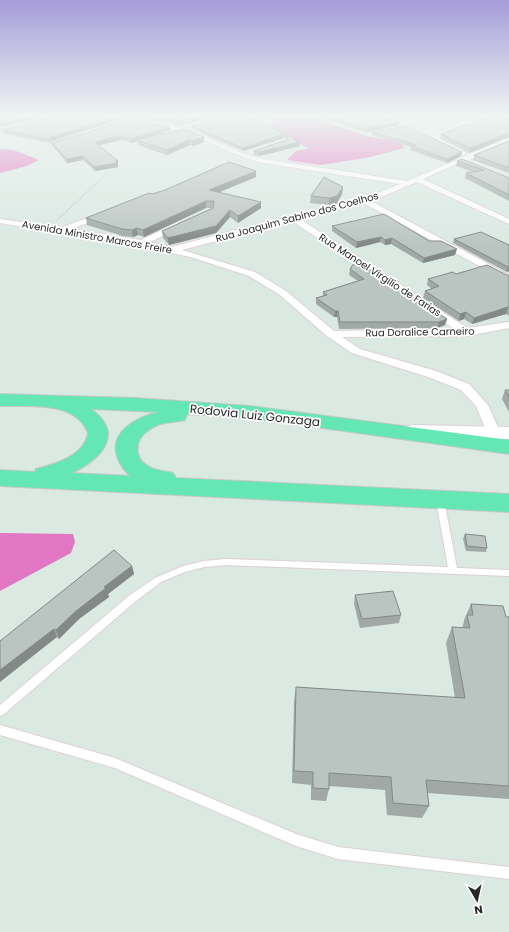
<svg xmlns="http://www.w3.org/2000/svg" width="509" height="932" viewBox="0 0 509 932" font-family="Poppins,sans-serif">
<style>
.water{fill:#e177c3}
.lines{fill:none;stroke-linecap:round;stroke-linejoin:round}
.service-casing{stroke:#dfd0d3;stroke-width:2}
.minor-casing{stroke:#dfd0d3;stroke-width:2}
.secondary-casing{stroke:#dfd0d3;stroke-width:2}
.trunk-casing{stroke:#c7c7c7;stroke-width:2}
.path-far1{stroke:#c7c7c7;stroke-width:1;stroke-dasharray:1.5 1;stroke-linecap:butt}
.path{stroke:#c7c7c7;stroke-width:1.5;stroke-dasharray:1.5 1;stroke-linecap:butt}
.service{fill:#fff;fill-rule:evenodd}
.minor{fill:#fff;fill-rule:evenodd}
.secondary{fill:#fff;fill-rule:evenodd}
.trunk{fill:#64e7b4;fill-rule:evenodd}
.wall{fill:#a0a9a5}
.shaded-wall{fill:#828986}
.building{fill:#bac4c0;stroke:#828986}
.labels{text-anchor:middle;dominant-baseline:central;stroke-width:3.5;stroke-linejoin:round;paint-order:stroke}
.far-street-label{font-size:10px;fill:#282828;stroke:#fff}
.street-label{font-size:12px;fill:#282828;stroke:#fff}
</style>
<rect width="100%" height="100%" fill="#dbe9e3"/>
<path class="water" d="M276,115h34l1,2 56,19 33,6 5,6 -39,10 -46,7 -33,-5 9,-9 13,-3 -32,-14 -6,-10 7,-8z
M0,149l14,1 25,10 -12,6 -27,7z
M0,533l73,1 2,8 -4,11 -71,38z"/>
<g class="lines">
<defs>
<path id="service" d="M440,497l3,1 1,2 13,68 52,2v6l-283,-11 -22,2 -19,5 -24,10 -25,19 -132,113 -4,2v-11l130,-110 25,-17 28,-12 21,-5 22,-2 222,8 -12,-67 1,-2z
M0,725l115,33 181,76 42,13 171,20v12l-171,-20 -42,-13 -181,-78 -115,-33z"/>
<path id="minor" d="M96,115h11l77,13 63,27 17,4 143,22 52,-22h4v2l-40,18 86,40v5l-92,-42 -46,19 138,74v7l-146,-79 -63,16 167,109 42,-6v6l-42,8 -125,1 18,12 76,22 33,13 19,21 12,27 -2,3h-10l-12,-29 -15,-16 -33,-13 -76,-24 -25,-17 -47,-41 -31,-19 -55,-18 -52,-12 -142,-23v-4l60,9 44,-16h3v4l-36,13 70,11 35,-17h6v4l-32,15 21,5 202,-52 27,-11 -137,-21 -20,-6 -62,-26zM292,221l162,108 -120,2 -48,-40 -31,-19 -73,-22z
M381,115h7l44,21 45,-21h7l-47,23 28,14v2l-2,1z"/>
<path id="secondary" d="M509,137v6l-45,19 -3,1 -5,-3z
M413,425l96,2v12l-96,-2 -7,-2 -2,-4 2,-4z"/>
<path id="trunk" d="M0,394l135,4 116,8 258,34v14l-258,-36 -64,-4 -2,6c-9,2 -19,2 -27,5 -13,6 -22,13 -20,28 1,4 2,8 6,10 7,7 19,8 29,10l3,5 333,16v18l-509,-26v-16l35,2 1,-3c20,-5 48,-13 52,-36 -13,-33 -59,-26 -88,-27zM91,409l68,3c-22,5 -52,20 -41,47 3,7 7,13 13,17l-59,-3c28,-13 54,-39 19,-64z"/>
</defs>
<use href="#service" class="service-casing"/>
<use href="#minor" class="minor-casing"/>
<use href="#secondary" class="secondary-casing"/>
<use href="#trunk" class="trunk-casing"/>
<path class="path-far1" d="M98,182l9,-9"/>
<path class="path" d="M56,221l43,-40"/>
<use href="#service" class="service"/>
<use href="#minor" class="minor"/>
<use href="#secondary" class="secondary"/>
<use href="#trunk" class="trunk"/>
</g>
<path class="wall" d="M114,115h106l-38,10z
M227,115h21l-5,1 53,23v2l4,5 -41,10 -5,-1v-4l33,-12 -3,-1 -41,13 -51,-22v-3z
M310,115h74l15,7v3l-31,7 -1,1 -42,-14z
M509,115v22l-40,16 -29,-15 1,-4 30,-8 9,-6v-3z
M116,118v3l-62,19 3,1 113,-14v3l-21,7 35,-8 20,13 -11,4 -3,-1 -23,10 -29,-10 -1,-4 -5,2 -11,-3 -22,5 19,20h-1l1,2 -23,4 -12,-11 -16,3 -17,-20 -46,-9 -1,-4z
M372,132l89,24 -14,7 -37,-13 1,-3 -39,-12z
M509,141v32l-36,-13 1,-5z
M457,161l52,17v23l-44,-23 1,-5 7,-1 -17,-6z
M256,177l-37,15 42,16 -23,15 -8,-6 -14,16 -47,12 -6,-7 -1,-7 51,-23h-7l-62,29 -6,-2 -5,2 -10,-1 -36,-11 -1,-7 66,-24z
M343,187l-1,7 -5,9 -8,2 -19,-2 1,-7z
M332,226l97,15 26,14 -32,8 -32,-19 -6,1 -5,-3 -24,6 -24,-17z
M454,239l55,6v26l-2,1 -54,-29z
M350,269l59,27 38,23 -2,6 -8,3 -98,1 -2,-12h-3l-18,-13v-6l7,-2v-4l35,-11 -9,-6z
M456,274l53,2v40l-3,-2 -34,10 -8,-5 -5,2 -36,-23 2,-7 7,-2 -5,-4 1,-6z
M505,390h4v22l-7,-13z
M465,534l22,14 -1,4 -20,-1 -3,-12z
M132,566l2,8 -26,20 1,3 -30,22 -20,20 -2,-2 -57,4z
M355,595l46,20 -2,8 -39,5 -6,-24z
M471,604l35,13h3v182l-82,-6 2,13 -7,12 -35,-3 -2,-25 -56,-4v3l-3,12 -15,-1v-15l-19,-2 2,-81 2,-15 159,11 -9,-55 6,-16 10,1 2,-6v-2z"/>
<path class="shaded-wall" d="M37,115h15l-52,12v-3z
M207,115h13l-38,10v-3z
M240,115h8l-9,4z
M116,118v3l-64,20 -2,-2 1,-2z
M399,122v3l-31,7 -1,1v-3l1,-2z
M170,127v3l-31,11 -2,-1v1l-5,2 -1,-4z
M509,133v4l-40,16 1,-5z
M284,134v4l-41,13v-3z
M120,136l1,4 -25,6 -1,-4z
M204,137v5l-11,4 -1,-5z
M189,140l1,5 -23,10v-5z
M300,142v4l-41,10v-4z
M462,152l-1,4 -14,7v-4z
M83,156v4l-16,3 -1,-4z
M115,161h3v6l-23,4 -1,-4z
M256,171v6l-46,19 -1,-6z
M343,187l-1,7 -5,9 -8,2v-7z
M206,201v7l-62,29 -1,-7z
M261,202v6l-23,15v-7z
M230,210v7l-14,16 -47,12 -1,-7z
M137,228l1,7 -5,2 -1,-7z
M381,237l-1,5 -24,6 1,-6z
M392,238l-1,6 -6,1v-5z
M457,249l-2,6 -32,8 1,-5z
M508,267h1v4l-2,1z
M508,307l-2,7 -34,10 2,-6z
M335,311h3l-1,6h-3z
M466,312l-2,7 -5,2 1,-7z
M447,319l-2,6 -8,3 2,-6z
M132,566l2,8 -26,20 1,3 -30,22 -20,20 -3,-9 20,-19 28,-24z
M54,629l3,8 -57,45v-12z"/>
<path class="building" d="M0,115h37l-37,9z
M59,115h43l14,3 -65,19 -1,2 7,2 72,-21 41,7 -39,12 -11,-3 -25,6 23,19h-3l2,2 -23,4 -11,-11 -17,3 -17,-20 -46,-9z
M136,115h71l-25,7z
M227,115h13h-1l17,5 40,19 -3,1 7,2 -41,10 -5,-1 33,-11 1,-4 -4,-2 -41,14 -51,-22z
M323,115h61l15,7 -31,6 -1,2z
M482,115h27v18l-39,15 -29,-14 24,-9 6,1 5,-5 9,-3 -5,-1z
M407,126l55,26 -15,7 -36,-13 5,-1 -44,-13z
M184,129l20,8 -12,4 -3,-1 -22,10 -30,-10z
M509,141v27l-35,-13z
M462,159l47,19v17l-43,-22 18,-3 -27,-9z
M229,162l27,9 -47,19 52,12 -23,14 -8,-6 -14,16 -48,12 -6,-7 51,-23 1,-7h-8l-63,29 -6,-2 -5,2 -10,-1 -36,-11 63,-25 3,1 13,-4z
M324,177l19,10 -6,9 -8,2 -18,-2z
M384,214l45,27h12l16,8 -33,9 -32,-20 -7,2 -4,-3 -24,5 -25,-16z
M481,232l28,13v22h-1l-54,-28z
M356,260l53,36h3l35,23 -8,3h-99l-2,-11h-3l-19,-13 11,-3 -4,-3 41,-13 -14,-10z
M487,265l22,11v32l-1,-1 -34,11 -8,-6 -6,2 -35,-23 14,-5 -11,-7 25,-7 3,2z
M505,390h4v7z
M465,534l20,2 2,12 -20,-2z
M114,550l18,16 -28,21 2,1 -30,23 -20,19 -2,-1 -54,41v-29z
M393,591l8,24 -39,4 -7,-24z
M471,604l32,2 3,11h3v169l-83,-6 3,26 -36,-3 -2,-26 -62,-4v16l-16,-1v-16l-19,-1 2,-84 169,11 -13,-71 18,1 -3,-13h6z"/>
<linearGradient id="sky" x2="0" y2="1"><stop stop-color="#a59cd9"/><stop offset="0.47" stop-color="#eff5f2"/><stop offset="1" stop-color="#eff5f2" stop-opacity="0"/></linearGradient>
<rect width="509" height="245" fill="url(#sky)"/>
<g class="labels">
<g class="far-street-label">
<text transform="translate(297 217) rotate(-15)">Rua Joaquim Sabino dos Coelhos</text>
<text transform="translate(97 237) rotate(10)">Avenida Ministro Marcos Freire</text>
<text transform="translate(380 275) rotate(33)">Rua Manoel Virgilio de Farias</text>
<text transform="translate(420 332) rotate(-1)">Rua Doralice Carneiro</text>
</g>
<g class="street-label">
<text transform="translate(255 415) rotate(6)">Rodovia Luiz Gonzaga</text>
</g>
</g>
<g transform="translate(477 900) rotate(171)" stroke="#ffffff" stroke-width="3" paint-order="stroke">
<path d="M0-3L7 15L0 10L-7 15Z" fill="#282828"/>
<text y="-6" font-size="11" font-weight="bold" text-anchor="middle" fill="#282828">N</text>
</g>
</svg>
